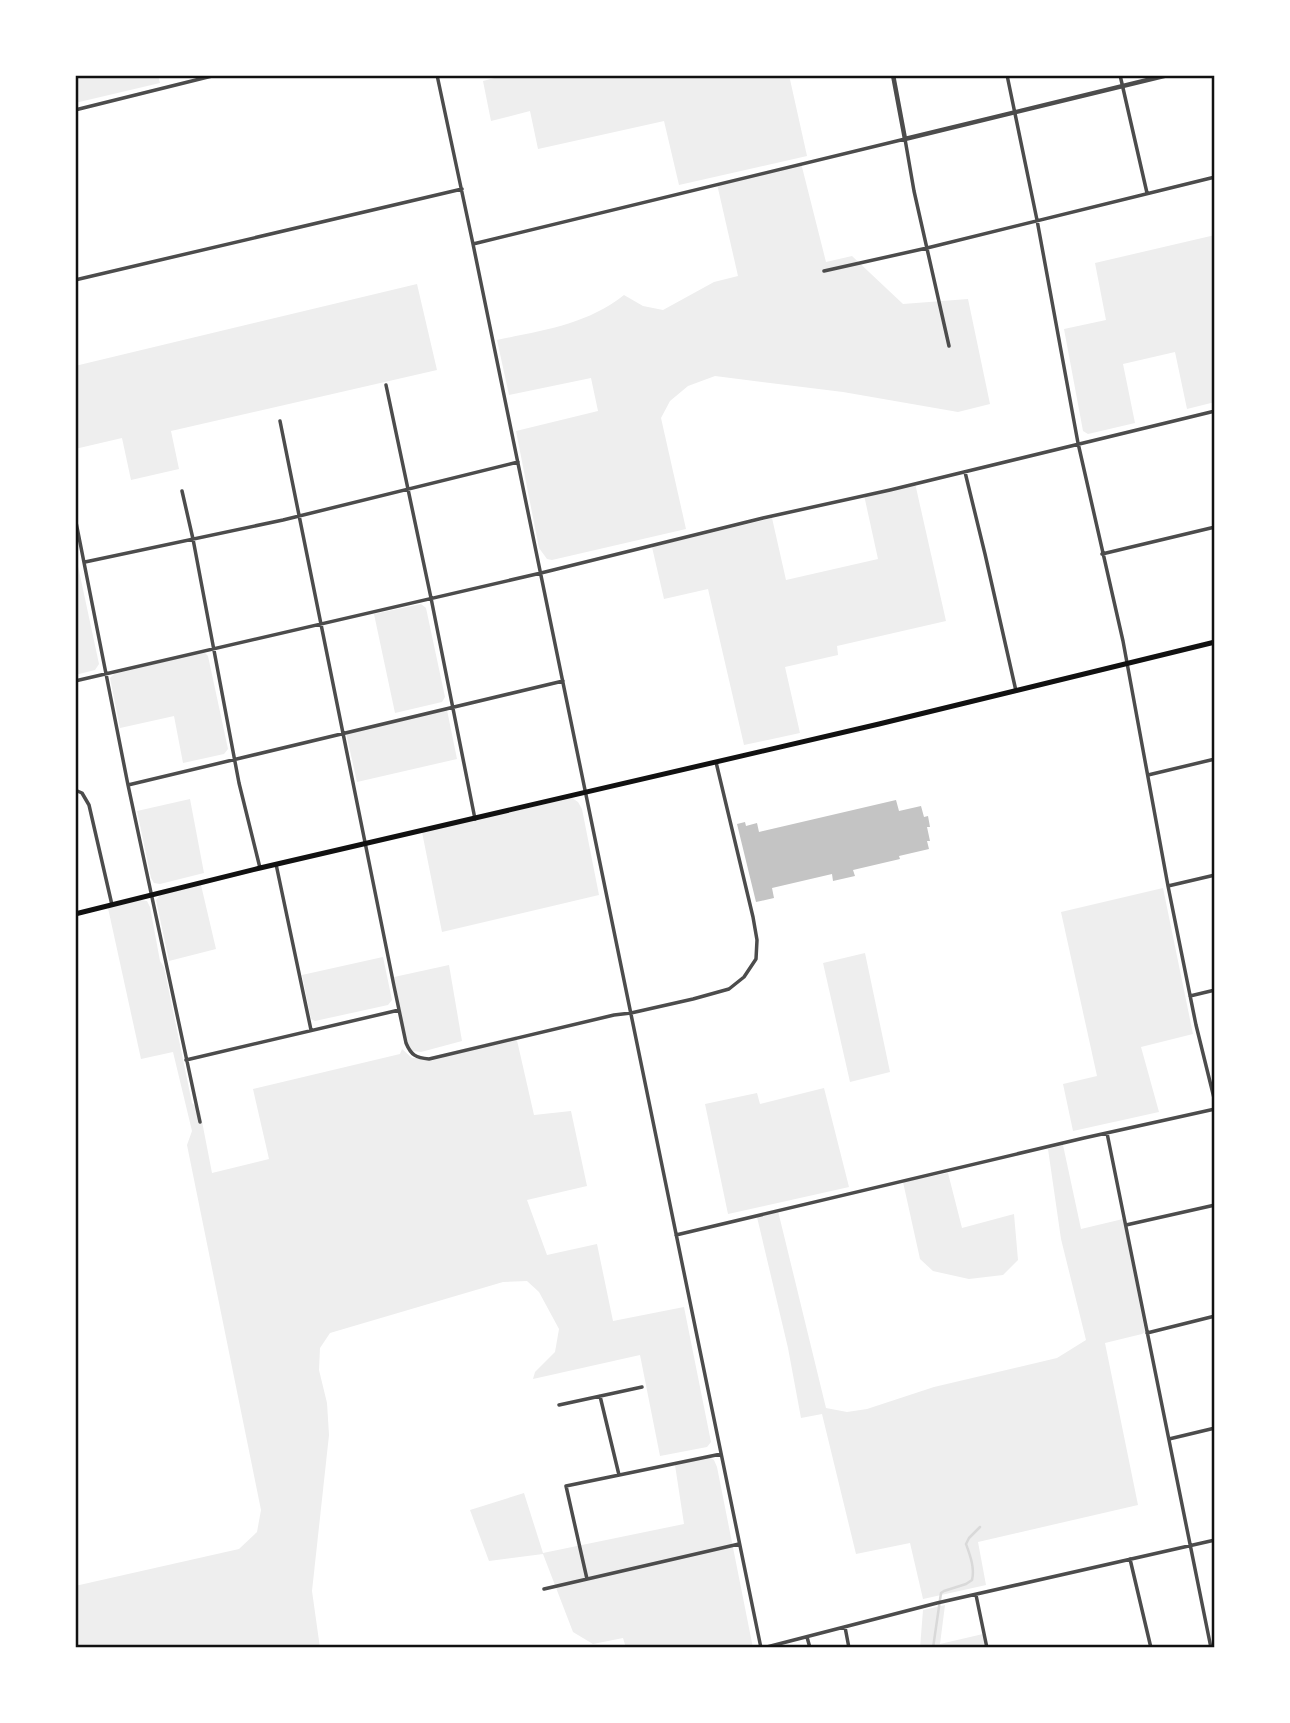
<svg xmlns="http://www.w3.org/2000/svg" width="1290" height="1723" viewBox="0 0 1290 1723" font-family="'DM Sans',sans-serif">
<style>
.green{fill:#eee}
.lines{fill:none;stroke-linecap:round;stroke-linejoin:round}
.stream{stroke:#d9d9d9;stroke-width:2.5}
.building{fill:#c4c4c4}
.minor{stroke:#4c4c4c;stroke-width:3.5}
.tertiary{stroke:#4c4c4c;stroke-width:4.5}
.secondary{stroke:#111;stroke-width:5}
.neatline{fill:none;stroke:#111;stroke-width:2.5}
</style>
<rect width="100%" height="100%" fill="#fff"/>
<path class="green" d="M75,75h83l2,8 -85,20z
M506,75h283l18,81 -128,29 -15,-64 -126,28 -8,-38 -39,10 -8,-40z
M801,163l25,99 26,-6 51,48 65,-5 22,105 -32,8 -115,-20 -128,-16 -27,10 -18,15 -9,17 25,111 -134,31 -5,-1 -8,-11 -23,-117 82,-20 -7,-33 -82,17 -12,-55c46,-10 89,-15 127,-45l19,11 20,4 51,-28 24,-6 -21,-92z
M1215,235v167l-28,7 -12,-57 -52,12 12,59 -47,11 -5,-3 -19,-102 42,-9 -11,-57z
M417,284l20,86 -266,61 8,38 -48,11 -9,-42 -47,11v-83z
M915,483l31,138 -109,25 1,9 -53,12 15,66 -56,12 -36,-156 -44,10 -12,-52 120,-29 14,62 92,-21 -14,-64z
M75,552l24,112 -4,6 -20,5z
M421,604l5,4 19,89 -3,5 -47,11 -21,-99z
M204,652l4,4 20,93 -4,5 -41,9 -9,-47 -54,12 -10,-50 4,-4z
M447,710l10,49 -100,23 -11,-49z
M572,798l6,4 4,7 17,86 -157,37 -20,-100z
M190,799l14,74 -44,11 -6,-1 -3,-5 -14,-67z
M201,885l15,64 -47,12 -13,-61 4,-5z
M1163,888l30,146 -52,13 18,65 -86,19 -10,-47 34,-8 -36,-164z
M141,900l6,1 3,6 10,54 4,6 28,136 8,8 12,62 57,-14 -16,-70 147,-35 2,-5 10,9h14l90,-22 18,79 37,-4 16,75 -60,14 20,55 50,-11 16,77 71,-14 27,135 -4,5 -47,9 -20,-101 -107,24 2,-7 20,-20 4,-23 -20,-37 -12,-11 -24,1 -173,51 -10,15 -1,22 8,33 2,32 -17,156 8,57h-245v-62l164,-37 18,-17 4,-22 -74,-365 5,-14 -19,-79 -32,7 -33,-151z
M865,953l25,119 -40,10 -27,-119z
M383,957l9,43 -4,5 -73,16 -4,-2 -9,-44z
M449,965l13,76 -41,11 -8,-1 -6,-8 -13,-66z
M824,1088l25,99 -121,27 -23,-110 52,-11 3,11z
M1063,1145l18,84 42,-10 22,113 -3,2 -37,9 33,162 -160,37 8,43 -63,14 -13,-56 -54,11 -34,-140 -21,4 -13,-70 -31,-131 21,-6 48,197 21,4 20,-3 67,-22 123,-29 29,-18 -25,-101 -13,-90z
M948,1173l14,55 52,-14 4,46 -15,15 -34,4 -36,-8 -13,-12 -17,-77z
M709,1457l5,3 3,7 36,181h-127l-3,-10 -30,6 -20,-12 -30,-78 -54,7 -19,-51 54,-17 19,60 141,-29 -9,-59z
M945,1605l-5,39 43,-10 3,14h-66l3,-38z"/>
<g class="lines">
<path class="stream" d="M933,1648l8,-55 3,-2 22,-7 6,-4c3,-12 -2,-25 -6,-36l3,-6 11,-11"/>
</g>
<path class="building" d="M896,800l3,11 22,-5 3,11 4,-1 2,11h-3l3,14h-3l2,8 -30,7 1,3 -47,11 2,6 -22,5 -1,-7 -60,14 2,10 -18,4 -19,-78 8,-2 1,4 11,-3 2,9z"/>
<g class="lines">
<path class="minor" d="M437,75l36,169 288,1404
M1007,75l30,145 41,223 45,198 45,245 28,139 19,77
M1120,75l27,118
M75,110l141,-35
M473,244l432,-105 9,52 35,155
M824,271l103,-23 288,-71
M75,280l387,-91
M386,385l45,213 44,221
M280,421l114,565 12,57c5,12 10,15 23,16l185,-44 17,-2 62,-14 36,-10 15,-12 12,-18 1,-19 -4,-23 -37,-155
M965,472l20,82 31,137
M182,491l11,48 46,244 21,85
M75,517l53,268 72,337
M1102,554l113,-27
M85,562l198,-42 235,-58
M75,681l466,-108 222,-55 127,-28 325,-79
M1148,775l67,-16
M128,785l435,-104
M75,790l7,3 7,12 23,100
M276,864l35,166
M1168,886l47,-11
M1190,996l25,-6
M186,1060l213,-50
M1107,1133l104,515
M1126,1225l89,-20
M676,1235l408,-97 131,-29
M1147,1333l68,-17
M600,1396l19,79
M559,1405l83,-18
M1169,1439l46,-11
M1130,1559l21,89
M587,1579l-21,-93 155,-32
M544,1589l195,-45
M976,1595l11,53
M845,1627l4,21
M807,1637l3,11
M763,1648l174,-45 278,-63"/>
<path class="tertiary" d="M893,75l12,64 263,-64"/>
<path class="secondary" d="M75,914l185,-46 619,-144 336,-82"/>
</g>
<rect width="1290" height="1723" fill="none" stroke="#ffffff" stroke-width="154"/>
<rect x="77" y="77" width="1136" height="1569" class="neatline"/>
</svg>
